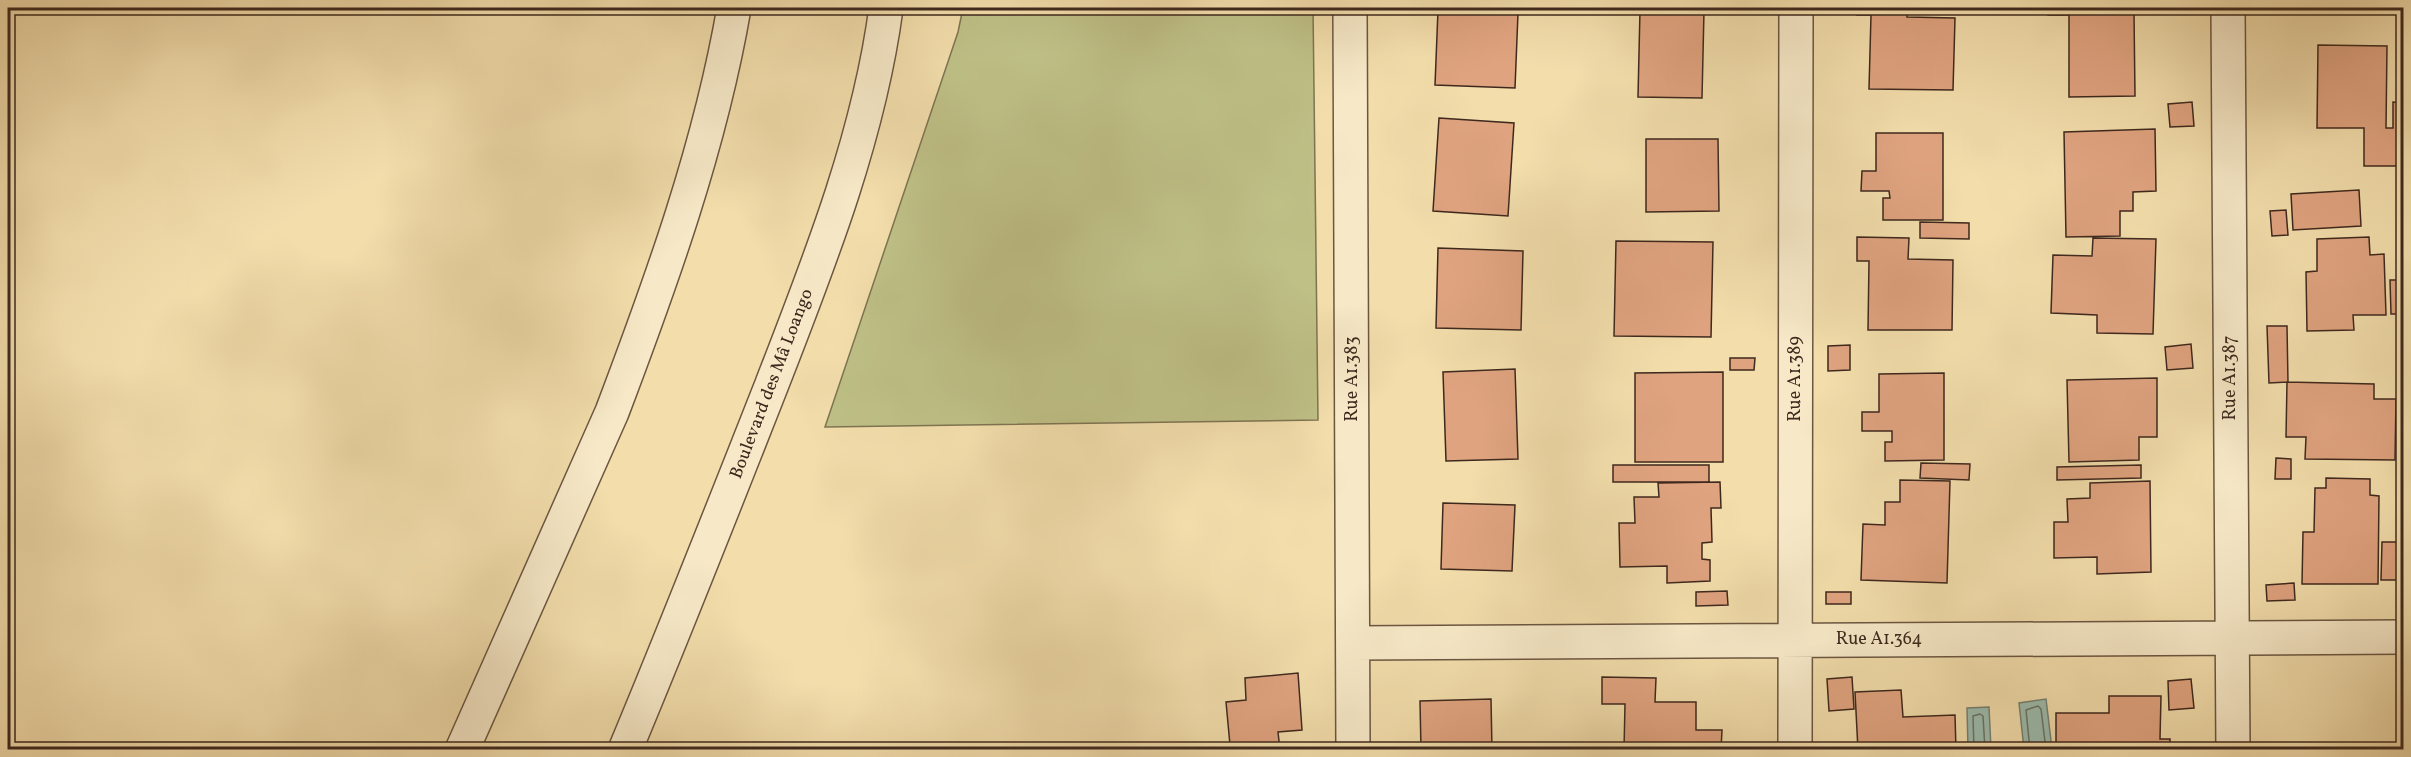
<svg xmlns="http://www.w3.org/2000/svg" width="2411" height="757" viewBox="0 0 2411 757" font-family="Vollkorn,serif">
<style>
.green{fill:#bec086;stroke:#7e7452;stroke-width:1.5}
.water{fill:#9bbbac;stroke:#768173;stroke-width:1.5}
.lines{fill:none;stroke-linecap:round;stroke-linejoin:round}
.shore{stroke:#6c7265;stroke-width:1.5}
.building{fill:#dfa37f;stroke:#3e291e;stroke-width:1.5}
.minor-casing{stroke:#6b5641;stroke-width:36}
.minor{stroke:#f7e9c8;stroke-width:33}
.labels{text-anchor:middle;dominant-baseline:central;stroke-width:6;stroke-linejoin:round;paint-order:stroke}
.street-label{font-size:18px;fill:#3e291e;stroke:#f7e9c8}
</style>
<rect width="100%" height="100%" fill="#f2ddab"/>
<filter id="stains"><feTurbulence type="fractalNoise" baseFrequency=".00333" numOctaves="4"/><feColorMatrix values="0 0 0 0 .2 0 0 0 0 .09 0 0 0 0 .02 0 0 0 .5 -.17"/></filter>
<radialGradient id="worn" r=".72"><stop offset=".6" stop-color="#630" stop-opacity="0"/><stop offset="1" stop-color="#630" stop-opacity=".3"/></radialGradient>
<path class="green" d="M963,8h350l5,412 -493,7 133,-395z"/>
<path class="water" d="M2046,699l6,50h-28l-5,-46z
M1989,707l2,42h-23l-1,-41z"/>
<g class="lines">
<path class="shore" d="M1974,750l-1,-34 7,-2 3,2 2,34
M2030,750l-4,-40 12,-4 3,3 5,41"/>
</g>
<path class="building" d="M1857,8h51l-1,9 48,1 -2,72 -84,-1 2,-74h-14z
M2048,8h49v6l37,-1 1,83 -66,1v-82h-21z
M1438,10l80,3 -3,75 -80,-3z
M1640,10l64,1 -2,87 -64,-1z
M2318,45l69,1 -1,82h7v-26l11,1v63h-40v-38h-47z
M2192,102l2,24 -24,1 -2,-23z
M1439,118l75,5 -6,93 -75,-5z
M2155,129l1,62 -23,1v19h-13v25l-54,1 -2,-105z
M1876,133h67v87h-60v-22h7l-1,-7h-28l1,-20h14z
M1646,139h72l1,72 -73,1z
M2359,190l2,36 -68,4 -2,-36z
M2286,210l2,25 -16,1 -2,-25z
M1920,222l49,1v16l-49,-1z
M1857,237l52,1 -1,21 45,1 -1,70h-84l1,-69h-12z
M2369,237l1,18 14,-1 2,61h-33l1,15 -47,1 -1,-59 11,-1v-32z
M2093,238l63,1 -3,95 -56,-1v-18l-46,-2 2,-58 39,1z
M1616,241l97,1 -2,95 -97,-1z
M1438,248l85,3 -2,79 -85,-2z
M2390,280h14v34h-13z
M2267,326h20l1,56 -19,1z
M2191,344l2,24 -26,2 -2,-23z
M1850,345v25l-22,1v-25z
M1730,358h25l-1,12h-24z
M1515,369l3,90 -72,2 -3,-89z
M1723,372v90h-88v-89z
M1944,373v87l-59,1v-19h7v-11h-30v-19h17v-38z
M2157,378v59h-18v23l-70,2 -2,-82z
M2287,382l87,2v15h22l-1,61 -90,-1 1,-22h-20z
M2276,458l15,1v20h-16z
M1921,463l49,1 -1,16 -49,-2z
M1613,465h96v17h-96z
M2141,465v13l-84,2v-13z
M2326,478l44,1v16l9,1 -1,88h-76l1,-52h11l1,-44h11z
M1900,480l50,1 -3,102 -86,-3 2,-56 22,1v-23h15z
M2150,481l1,91 -54,2v-17l-43,1v-36h14l-1,-23 23,-1v-15z
M1720,482l1,26h-10l1,34 -10,1v16l8,1v21l-43,2v-17l-47,1 -1,-44h16l-1,-26h25l-1,-14z
M1443,503l72,2 -3,66 -71,-2z
M2382,542h16v38h-17z
M2294,583l1,17 -28,1 -1,-16z
M1727,591l1,14 -32,1v-14z
M1826,592h25v12h-25z
M1298,673l4,57 -24,2 2,18h-97l47,-5 -4,-43 20,-2 -1,-22z
M1602,677l54,1 -1,24h41v28h26l-1,20h-97l1,-46h-23z
M1852,677l2,32 -25,2 -2,-32z
M2191,679l3,29 -25,2 -1,-29z
M1901,690l2,27 52,-2 1,35h-98l-3,-58z
M2109,696h52l-1,43h10v11h-114v-37h53z
M1491,699l1,51h-71l-1,-49z"/>
<g class="lines">
<defs>
<path id="minor" d="M1350,8l3,742
M2228,8l5,742
M1354,643l1050,-6
M462,750l150,-338c50,-132 98,-265 122,-404
M625,750c51,-122 99,-244 147,-366 47,-121 97,-247 114,-376
M1795,750l1,-742"/>
</defs>
<use href="#minor" class="minor-casing"/>
<use href="#minor" class="minor"/>
</g>
<g class="labels">
<g class="street-label">
<text transform="translate(2230 378) rotate(-90)">Rue A1.387</text>
<text transform="translate(1352 379) rotate(-90)">Rue A1.383</text>
<text transform="translate(1795 379) rotate(-90)">Rue A1.389</text>
<text transform="translate(772 384) rotate(-69)">Boulevard des Mâ Loango</text>
<text x="1879" y="639">Rue A1.364</text>
</g>
</g>
<rect width="2411" height="757" fill="none" stroke="#f2ddab" stroke-width="30"/>
<rect x="9" y="9" width="2393" height="739" fill="none" stroke="#3e291e" stroke-width="3"/>
<rect x="15" y="15" width="2381" height="727" fill="none" stroke="#3e291e" stroke-width="1.5"/>
<rect width="100%" height="100%" filter="url(#stains)"/>
<rect width="100%" height="100%" fill="url(#worn)"/>
</svg>
